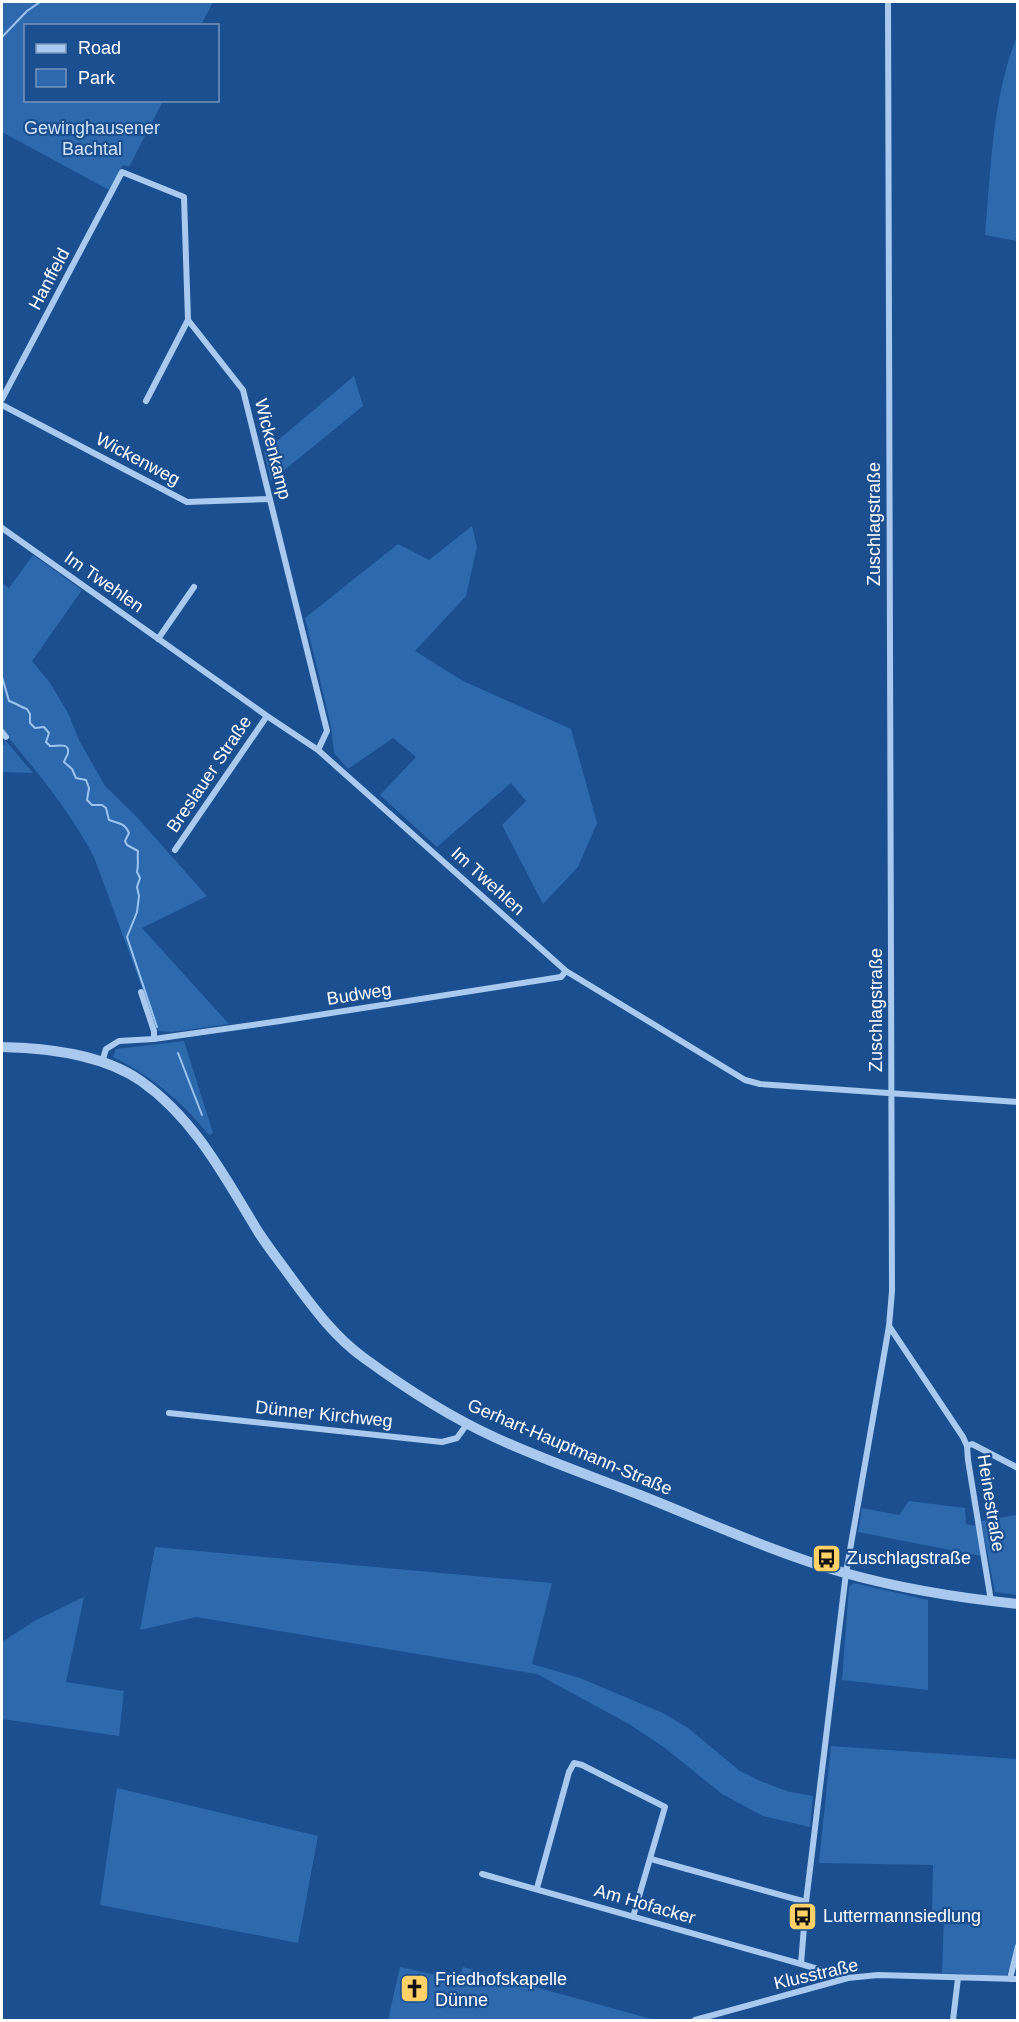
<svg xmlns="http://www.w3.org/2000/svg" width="1019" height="2022" viewBox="0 0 1019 2022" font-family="Helvetica,sans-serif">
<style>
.green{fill:#2e69ad}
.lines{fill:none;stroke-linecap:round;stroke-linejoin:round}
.stream{stroke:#9cc4f0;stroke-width:2}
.minor{stroke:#a9c9ee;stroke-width:6}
.tertiary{stroke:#a9c9ee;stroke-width:10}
.labels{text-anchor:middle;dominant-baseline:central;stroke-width:4.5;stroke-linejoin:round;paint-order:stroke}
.park-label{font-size:18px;fill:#cfe3fa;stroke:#1b4f8f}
.street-label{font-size:18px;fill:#fff;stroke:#1b4f8f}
.poi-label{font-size:18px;fill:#fff;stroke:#1b4f8f;text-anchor:start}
</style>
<rect width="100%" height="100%" fill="#1b4f8f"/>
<path class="green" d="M2,2h211l-12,23 -175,1v74l137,1 -34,66 -6,-2 -14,25 -107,-58z
M1017,36v205l-32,-6c6,-66 7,-136 32,-199z
M354,376l9,30 -92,75 -7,-29z
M472,526l5,21 -11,49 -51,55 48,30 108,48 26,94 -19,44 -35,37 -41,-79 24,-24 -15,-18 -74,64 -57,-52 36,-38 -23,-19 -45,31 -14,-16 -3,-27 -26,-108 93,-74 31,16z
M33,555l49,35 -50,71 18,22 18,30 11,27 26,46 29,28 73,82 -65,32 87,96 -57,8 -14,-1 -64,-174c-25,-47 -58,-87 -92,-127v-147l7,5z
M5,740l28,33 -31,-1v-27h2z
M184,1041l29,92 -4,2c-27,-33 -57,-59 -96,-78l3,-8z
M909,1501l56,7 1,16 10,2 5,30 -123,-24 4,-24 37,7z
M1017,1515v80l-22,-3 -14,-71z
M155,1547l397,36 -20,81 48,14 83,35 25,15 52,43 20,10 30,11 23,4 -3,31 -47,-11 -41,-22 -57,-46 -36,-24 -92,-50 -341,-57 -56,13z
M854,1583l74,17v90l-86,-10 7,-93z
M84,1597l-18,85 58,9 -5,45 -117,-17v-77l34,-22z
M831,1746l186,13v161l-1,24 -9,32 -65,-3 2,-57 -12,-1 1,-50 -114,-2z
M117,1788l201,48 -20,107 -198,-38z
M400,1967l59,13 4,-13 192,53h-267z"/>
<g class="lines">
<path class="stream" d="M2,37l25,-26 13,-9
M2,677l7,24c7,2 11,6 18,8l3,5v9l5,5 9,-1 5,6 -3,9 4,4c5,1 20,-5 18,7 -1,3 -3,6 -4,9l8,7 4,9 10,2 3,8 -2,12 5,5h10l4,3 3,12c10,4 15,2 20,13l-4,8 2,4 11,6c-1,9 1,11 -1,21l3,6 -3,9 2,9 -2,16 -10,25 30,90
M178,1053l24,62"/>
<path class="minor" d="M2,399l120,-227 62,25 4,123 55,70 84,341 -9,19
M146,401l42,-81
M2,405l185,97 83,-3
M2,528l265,188 51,34 248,221 179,109 15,4 258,18
M158,639l36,-52
M2,732l4,5
M175,850l92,-134
M141,992l13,39v8
M102,1062l4,-13 13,-8 35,-2 126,-18 281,-44 5,-6
M889,1326l74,111 4,9 1,14 23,141
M169,1413l273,29 15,-4 10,-14
M967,1446l5,-2 46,24
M651,1859l155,43
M482,1874l319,90
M537,1888l32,-116 5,-9 8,2 83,42 -32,110
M848,1978l-47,-14 5,-62 40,-329 43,-247 3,-35 -4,-1289
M1010,1979l8,-33
M695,2020l153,-42 30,-3 140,4
M953,2020l5,-42"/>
<path class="tertiary" d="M2,1047c46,1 100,7 139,34 55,39 84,97 118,152 11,17 24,33 36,50 20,27 41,55 69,75 41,30 84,58 130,79 47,22 97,39 146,58 68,27 135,58 205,78 57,16 114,25 173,31"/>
</g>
<defs>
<symbol id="bus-square" viewBox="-11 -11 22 22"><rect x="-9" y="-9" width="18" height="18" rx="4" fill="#ffd166" stroke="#1b4f8f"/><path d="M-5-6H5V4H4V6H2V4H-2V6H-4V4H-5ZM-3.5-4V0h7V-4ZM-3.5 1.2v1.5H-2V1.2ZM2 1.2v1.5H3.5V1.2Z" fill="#111"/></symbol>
<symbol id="church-square" viewBox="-11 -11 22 22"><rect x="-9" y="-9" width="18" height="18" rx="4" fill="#ffd166" stroke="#1b4f8f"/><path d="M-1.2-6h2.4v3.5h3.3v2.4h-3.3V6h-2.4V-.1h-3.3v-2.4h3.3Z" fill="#111"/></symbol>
</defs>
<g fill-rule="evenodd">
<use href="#bus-square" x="810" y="1542" width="33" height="33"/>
<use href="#bus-square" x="786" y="1900" width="33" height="33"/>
<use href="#church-square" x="398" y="1972" width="33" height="33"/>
</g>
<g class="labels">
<g class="park-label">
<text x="92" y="128">Gewinghausener<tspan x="92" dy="21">Bachtal</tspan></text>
</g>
<g class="street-label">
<text transform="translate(49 279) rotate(-62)">Hanffeld</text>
<text transform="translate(273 449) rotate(76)">Wickenkamp</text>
<text transform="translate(138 459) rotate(28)">Wickenweg</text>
<text transform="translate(874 524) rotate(-90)">Zuschlagstraße</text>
<text transform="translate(104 582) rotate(35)">Im Twehlen</text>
<text transform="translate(209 774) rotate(-56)">Breslauer Straße</text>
<text transform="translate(488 881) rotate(42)">Im Twehlen</text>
<text transform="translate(359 994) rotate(-9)">Budweg</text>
<text transform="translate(876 1010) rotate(-90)">Zuschlagstraße</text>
<text transform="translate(324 1414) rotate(6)">Dünner Kirchweg</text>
<text transform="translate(570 1447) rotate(23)">Gerhart-Hauptmann-Straße</text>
<text transform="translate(991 1503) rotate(81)">Heinestraße</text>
<text transform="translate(645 1904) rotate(16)">Am Hofacker</text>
<text transform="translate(816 1974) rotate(-13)">Klusstraße</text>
</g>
<g class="poi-label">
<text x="847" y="1558">Zuschlagstraße</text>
<text x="823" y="1916">Luttermannsiedlung</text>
<text x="435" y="1979">Friedhofskapelle<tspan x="435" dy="21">Dünne</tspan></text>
</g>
</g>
<rect width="1019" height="2022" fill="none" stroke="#ffffff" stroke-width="6"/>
<rect x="24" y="24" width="195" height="78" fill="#1b4f8f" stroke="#7695bc" stroke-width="1.5"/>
<rect x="36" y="44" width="30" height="9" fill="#a9c9ee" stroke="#7695bc" stroke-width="1.5"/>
<text x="78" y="54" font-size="18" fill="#ffffff">Road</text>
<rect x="36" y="69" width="30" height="18" fill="#2e69ad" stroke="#7695bc" stroke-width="1.5"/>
<text x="78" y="84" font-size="18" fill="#ffffff">Park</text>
</svg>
